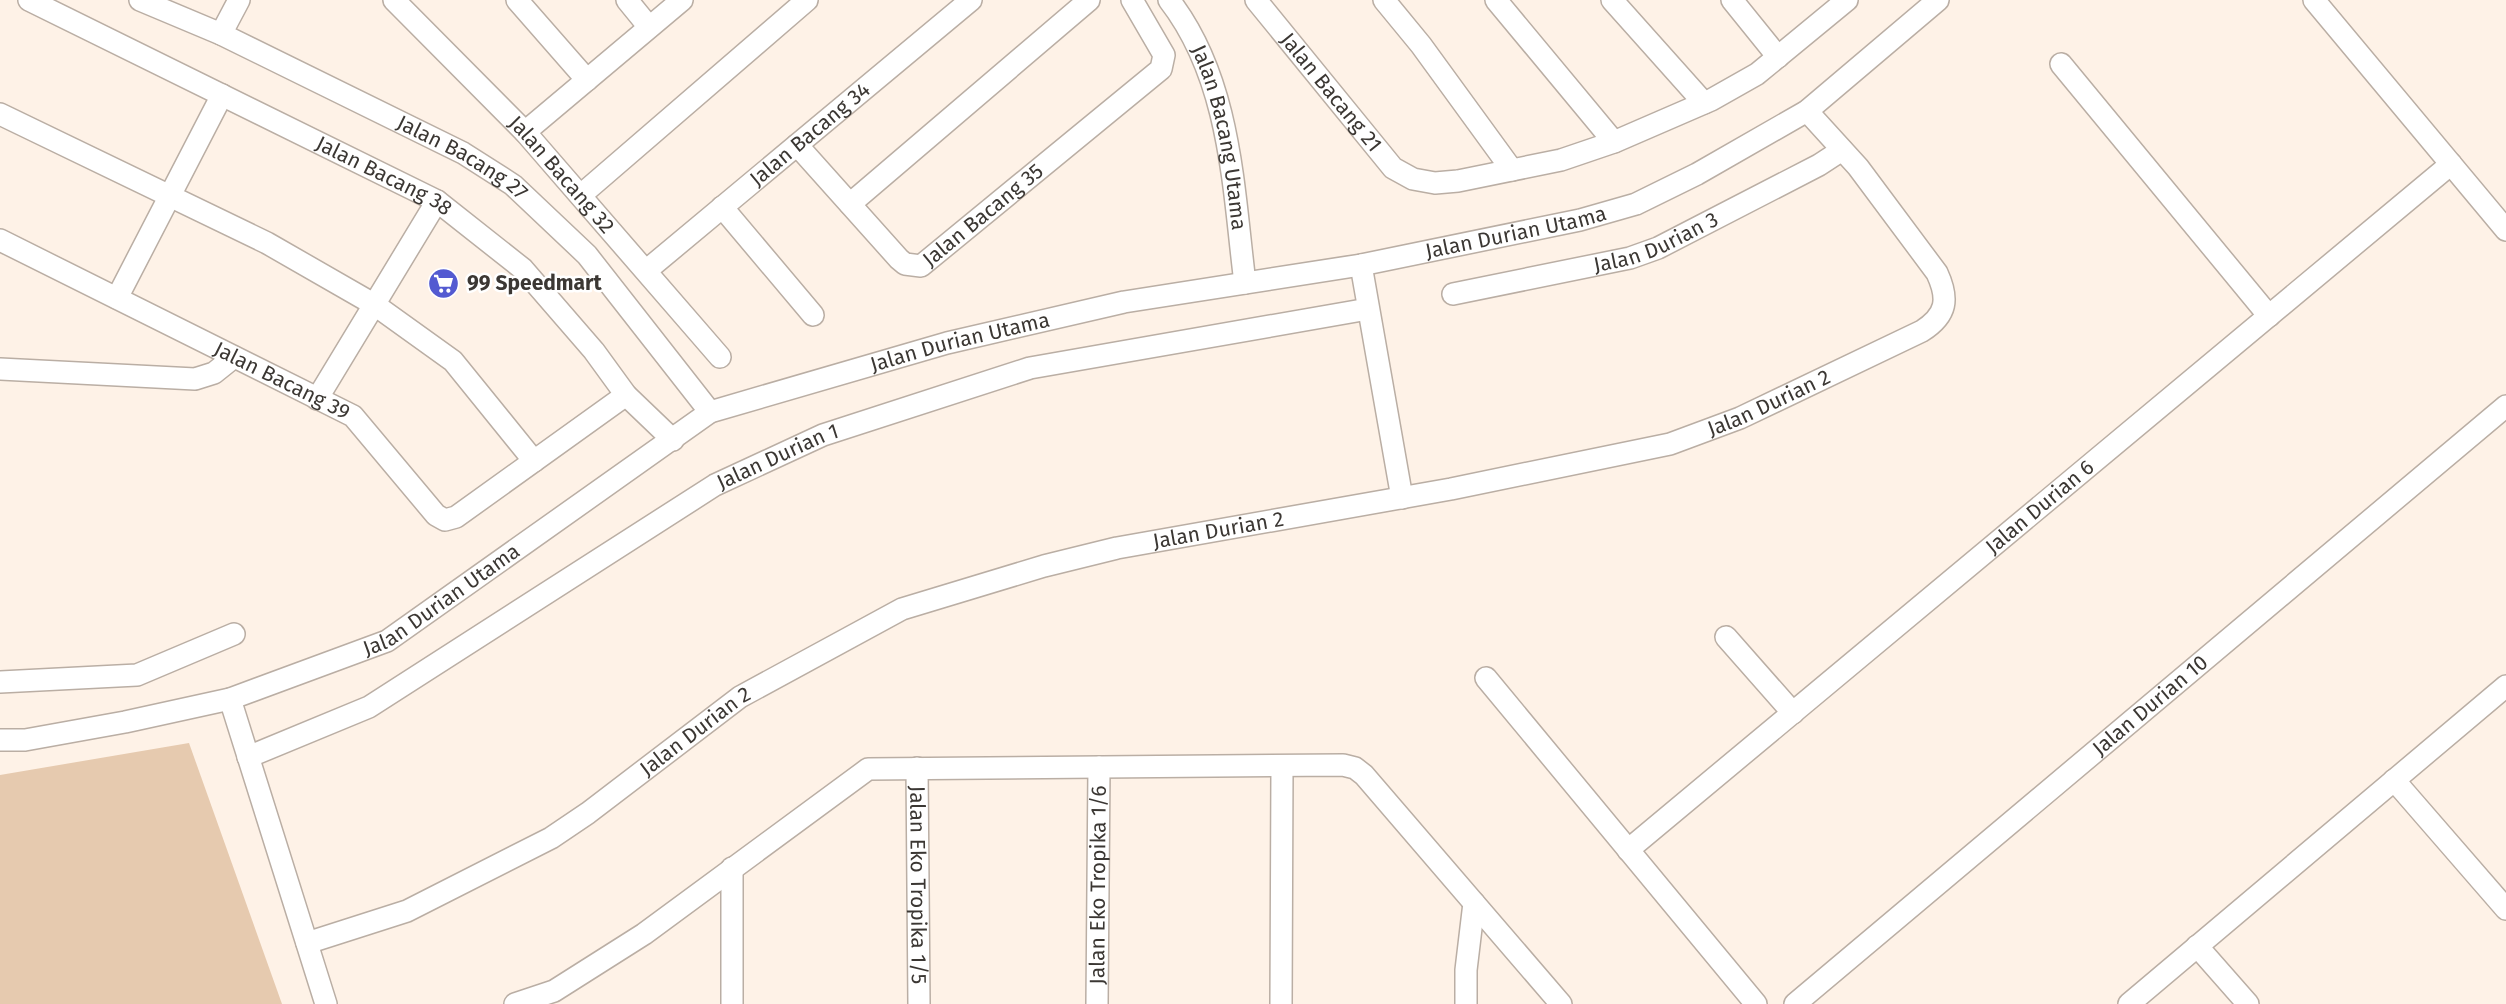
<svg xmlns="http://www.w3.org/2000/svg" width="2506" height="1004" viewBox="0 0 2506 1004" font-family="'Fira Sans',sans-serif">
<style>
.green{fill:#e6caaf}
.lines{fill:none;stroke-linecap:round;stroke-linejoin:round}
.minor-casing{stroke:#baaea4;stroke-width:24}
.minor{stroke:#fff;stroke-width:21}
.labels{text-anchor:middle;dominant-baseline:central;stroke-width:5;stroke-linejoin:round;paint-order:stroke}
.street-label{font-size:21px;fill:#3b3733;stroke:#fff}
.poi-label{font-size:21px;font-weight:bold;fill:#3b3733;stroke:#fff;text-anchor:start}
</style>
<rect width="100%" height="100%" fill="#fef2e7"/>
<path class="green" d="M189,743l93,261h-282v-229z"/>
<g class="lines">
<defs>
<g id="minor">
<path id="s1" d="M29,0l408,201 86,68 71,82 32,44 47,45"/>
<path id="s2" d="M140,0l81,34 242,119 50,32 74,70 123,157"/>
<path id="s3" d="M394,0l131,132 195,225"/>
<path d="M517,0l70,80"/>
<path d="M627,0l22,27"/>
<path id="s4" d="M1169,0c62,80 64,187 76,283"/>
<path id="s5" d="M1256,0l137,168 20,11 22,4 23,-2 103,-21 53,-18 97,-42 46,-26 90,-74"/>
<path d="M1384,0l37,45 91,125"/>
<path d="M1496,0l118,142"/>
<path d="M1612,0l92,103"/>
<path d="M1732,0l46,57"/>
<path d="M2314,0l192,230"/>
<path d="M221,34l18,-34"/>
<path d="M2061,64l208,252"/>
<path d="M0,114l267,129 108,62 78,56 81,100"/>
<path d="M525,132l157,-132"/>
<path id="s6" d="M797,145l102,114 6,5 16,2 240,-197 3,-14 -32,-55"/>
<path d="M581,195l226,-195"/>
<path d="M850,204l239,-204"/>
<path d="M722,207l91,108"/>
<path id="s7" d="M0,240l353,176 83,99 9,5 11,-3 170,-122"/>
<path d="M1361,265l41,233"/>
<path id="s8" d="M647,270l324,-270"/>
<path id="s9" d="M1453,294l177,-36 28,-10 161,-83 23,-15"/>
<path d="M117,298l105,-203"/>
<path d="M0,369l195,10 19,-6 20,-16"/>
<path d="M317,399l120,-198"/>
<path d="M1726,637l67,76"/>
<path d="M1486,678l270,326"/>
<path d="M0,682l137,-7 97,-41"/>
<path d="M230,699l96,305"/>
<path id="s10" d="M0,740h25l100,-18 105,-23 157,-58 323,-229 237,-69 177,-41 237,-37 219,-45 56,-16 61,-30 110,-63 131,-111"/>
<path id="s11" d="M248,757l121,-50 346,-222 108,-50 207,-67 338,-59"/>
<path id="s12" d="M917,768l2,236"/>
<path d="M2394,780l112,129"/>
<path id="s13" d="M1628,850l823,-686"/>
<path d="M732,868v136"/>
<path id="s14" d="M307,943l100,-32 144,-73 37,-25 152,-116 162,-88 142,-43 73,-18 334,-59 219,-45 70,-26 182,-87c25,-16 27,-32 15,-58l-79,-106 -51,-56"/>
<path d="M2197,946l51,58"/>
<path d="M515,1004l39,-13 90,-57 224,-165 475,-4 12,3 9,7 197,229"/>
<path id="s15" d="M1097,1004l2,-237"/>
<path d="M1281,1004l1,-237"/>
<path d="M1466,1004v-34l8,-67"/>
<path id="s16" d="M1795,1004l711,-598"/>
<path d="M2129,1004l377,-318"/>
</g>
</defs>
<use href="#minor" class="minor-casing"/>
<use href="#minor" class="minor"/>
</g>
<defs>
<symbol id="supermarket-disc" viewBox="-11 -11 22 22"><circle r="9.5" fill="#535ad1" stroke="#fff"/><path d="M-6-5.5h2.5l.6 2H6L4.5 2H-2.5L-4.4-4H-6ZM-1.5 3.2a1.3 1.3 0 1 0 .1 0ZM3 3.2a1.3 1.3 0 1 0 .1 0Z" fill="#fff"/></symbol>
</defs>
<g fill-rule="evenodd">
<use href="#supermarket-disc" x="426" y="266" width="35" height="35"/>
</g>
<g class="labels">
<g class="street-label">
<text stroke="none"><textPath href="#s5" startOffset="119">Jalan Bacang 21</textPath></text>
<text stroke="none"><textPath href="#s8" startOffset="212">Jalan Bacang 34</textPath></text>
<text stroke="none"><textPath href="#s4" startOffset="149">Jalan Bacang Utama</textPath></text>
<text stroke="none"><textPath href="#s2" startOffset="359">Jalan Bacang 27</textPath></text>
<text stroke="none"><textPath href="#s3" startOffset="242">Jalan Bacang 32</textPath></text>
<text stroke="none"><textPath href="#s1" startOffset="396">Jalan Bacang 38</textPath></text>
<text stroke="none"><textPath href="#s6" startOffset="257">Jalan Bacang 35</textPath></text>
<text stroke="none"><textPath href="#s10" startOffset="1624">Jalan Durian Utama</textPath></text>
<text stroke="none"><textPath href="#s9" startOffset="210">Jalan Durian 3</textPath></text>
<text stroke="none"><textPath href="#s10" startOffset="1057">Jalan Durian Utama</textPath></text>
<text stroke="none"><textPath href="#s7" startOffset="315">Jalan Bacang 39</textPath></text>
<text stroke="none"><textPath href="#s14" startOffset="1580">Jalan Durian 2</textPath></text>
<text stroke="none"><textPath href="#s11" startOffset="611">Jalan Durian 1</textPath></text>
<text stroke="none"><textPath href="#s13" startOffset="536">Jalan Durian 6</textPath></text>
<text stroke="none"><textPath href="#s14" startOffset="1013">Jalan Durian 2</textPath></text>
<text stroke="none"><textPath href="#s10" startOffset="469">Jalan Durian Utama</textPath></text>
<text stroke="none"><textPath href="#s16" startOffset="464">Jalan Durian 10</textPath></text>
<text stroke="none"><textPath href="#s14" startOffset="446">Jalan Durian 2</textPath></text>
<text stroke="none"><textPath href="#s12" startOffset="117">Jalan Eko Tropika 1/5</textPath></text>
<text stroke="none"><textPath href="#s15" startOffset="119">Jalan Eko Tropika 1/6</textPath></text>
</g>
<g class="poi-label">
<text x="467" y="283">99 Speedmart</text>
</g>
</g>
</svg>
